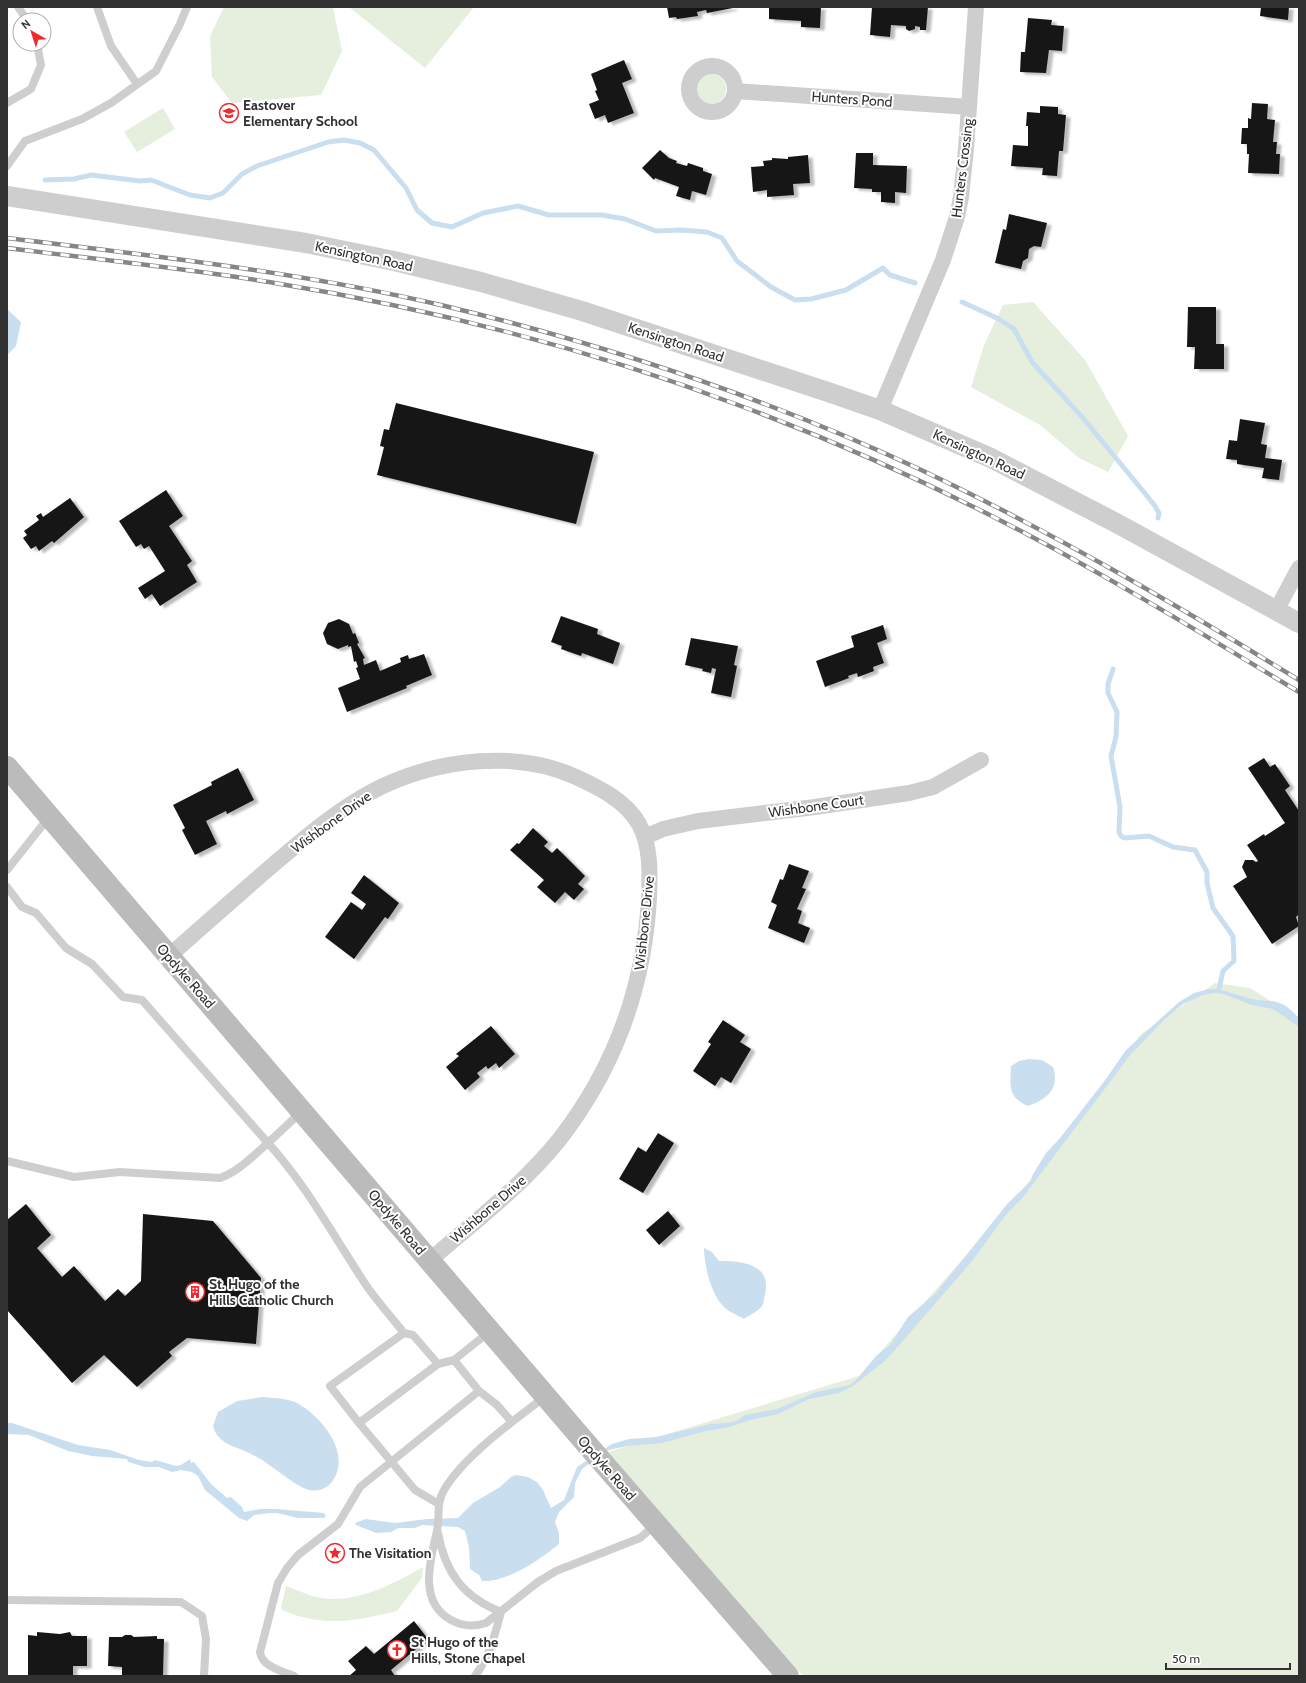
<svg xmlns="http://www.w3.org/2000/svg" width="1306" height="1683" viewBox="0 0 1306 1683" font-family="Cabin,sans-serif">
<style>
.green{fill:#e6eede}
.water{fill:#c9dfef}
.lines{fill:none;stroke-linecap:round;stroke-linejoin:round}
.stream{stroke:#c9dfef;stroke-width:5}
.building{fill:#181818;filter:url(#shadow)}
.service{stroke:#cecece;stroke-width:8}
.minor{stroke:#cecece;stroke-width:16}
.tertiary{stroke:#cecece;stroke-width:20}
.secondary{stroke:#bbb;stroke-width:22}
.rail-casing{stroke:#868686;stroke-width:4.5}
.rail{stroke:#fff;stroke-width:3;stroke-dasharray:9;stroke-linecap:butt}
.labels{text-anchor:middle;dominant-baseline:central;stroke-width:4;stroke-linejoin:round;paint-order:stroke}
.street-label{font-size:14px;fill:#313131;stroke:#fff}
.poi-label{font-size:14px;font-weight:bold;fill:#313131;stroke:#fff;text-anchor:start}
</style>
<defs>
<filter id="shadow"><feDropShadow dx="4.5" dy="2.5" stdDeviation="1" flood-color="#0004"/></filter>
</defs>
<rect width="100%" height="100%" fill="#fff"/>
<path class="green" d="M224,7h109l9,44 -21,44 -89,8 -20,-26 -2,-41z
M349,7h125l-49,61z
M696 89a15 15 0 1 1 30 0a15 15 0 1 1-30 0Z
M163,108l12,21 -38,23 -13,-20z
M1033,302l52,58 43,76 -20,36 -29,-14 -39,-33 -69,-38 13,-42 19,-40z
M1215,983l35,5 47,30 2,-2v660h-496l-195,-224 251,-76 152,-171 130,-171z
M423,1567l-1,11 -25,33c-42,10 -73,17 -115,-1l-1,-3 5,-21c9,3 17,7 26,10 39,11 79,-11 111,-29z"/>
<path class="water" d="M7,309l14,13 -5,24 -9,9z
M1209,989c17,0 32,8 48,11 9,1 17,0 25,4 7,3 12,9 17,14v9l-26,-18 -21,-4 -29,-11 -9,-1 -11,2 -20,9 -18,15 -34,35 -107,142 -19,20 -32,44 -78,90 -9,10 -33,26 -14,7 -30,6 -31,15 -28,6 -20,7 -24,4 -44,12 -35,3 -18,4 -27,19 -7,14 -1,14 -15,15 -4,10 4,11v11c-18,15 -53,39 -77,37l-3,-6 -9,-6 -1,-22 -4,-16 -7,-4 -36,-2 -7,3h-17l-7,4 -15,1 -20,-8 -1,-2 11,-4 29,4 32,-4 31,-1 15,-15 27,-16 11,-10 5,-2 12,2 9,5 6,8 8,18 13,-8 13,-33 35,-23 17,-5 27,-2 55,-13 15,-1 10,-2 9,-6 32,-6 39,-17 34,-7 7,-6 19,-23 14,-11 18,-28 28,-24 72,-90 23,-22 1,-5 14,-23 14,-15 46,-59 20,-29 53,-48 15,-9z
M1029,1059l13,1 11,7c7,22 -6,32 -25,39 -20,-9 -18,-19 -17,-40l8,-5z
M704,1248l8,4 7,9c23,0 53,3 46,33 -1,3 -1,9 -3,12 -3,5 -13,9 -18,13 -6,-4 -16,-7 -21,-13 -12,-12 -19,-41 -19,-58z
M262,1397c11,1 22,1 33,5 26,13 59,53 36,81 -5,6 -14,9 -22,7 -15,-4 -38,-26 -54,-34 -15,-9 -37,-10 -42,-30l5,-14 19,-11z
M7,1423h5l66,22 32,5 29,10 13,2 3,-2 21,6 5,-1 9,-6 1,4 3,-1 17,22 16,14 4,-1 11,10 2,5 16,-3h16l48,4 2,3 -2,2h-26l-21,-5h-7l-16,2 -7,6 -8,-3 -34,-28 -7,-14 -6,-4 -11,-2 -9,2 -13,-5h-14l-17,-5 -1,-3 -35,-3 -24,-5 -39,-16 -22,-1z"/>
<g class="lines">
<path class="stream" d="M45,180l29,-1 17,-4 49,6 11,-1 39,15 20,3 13,-5 19,-19 15,-8 71,-24 16,-2 16,3 14,7 32,38 11,22 15,13 20,4 31,-14 35,-7 31,9h53l23,4 31,12 25,-1 26,2 15,6 15,23 34,26 24,13 16,-1 35,-9 37,-22 7,7 25,8
M962,302l37,17 15,10 18,33 50,55 61,74 12,15 4,7 -1,5
M1113,669l-5,15v9l9,19 -1,25 -5,19 9,51 -1,25 2,4 4,2 24,-2 24,11 22,3 12,22v11l6,25 20,28 1,25 -11,10 -4,18"/>
</g>
<path class="building" d="M667,7h66v1l-26,5 -1,-3 -9,2 1,4 -21,3 -1,-2 -7,1z
M769,7h52l-1,21 -19,-1v-6l-32,-2z
M872,7h56l-2,23h-6v-3l-5,-1v3l-6,2 -3,-2v-3l-15,-1 -1,12 -20,-2z
M1261,7h28l-1,13 -28,-4z
M1028,18l24,2 -1,5 13,1 -2,25 -13,-1 -3,23 -26,-1 1,-20h4z
M624,60l8,19 -10,4 12,30 -26,10 -3,-8 -10,4 -6,-15 10,-4 -4,-9 2,-1 -6,-16z
M1252,103l16,1 -1,15 8,1 -2,22h4l-1,12h4l-1,20 -31,-1 1,-19h-2v-10h-6l1,-16h6v-10l3,1z
M1040,106l18,1v7l8,1 -3,36h-4l-2,25 -15,-1 1,-7 -32,-2 2,-21 15,1v-20h-2l1,-14 13,1z
M660,150l9,8 8,3 -1,2 11,3 1,-3 15,5v3l9,3 -6,21 -14,-4 -2,9 -14,-4 3,-9 -24,-9 -1,2 -12,-12z
M856,153h17v12l34,1 -1,27 -11,-1v11l-14,-1v-10h-9v-3l-18,-1z
M808,155l2,28 -17,1 1,11 -27,2v-7l-14,2 -2,-25 13,-1 -1,-5 9,-1v-2l16,1v-2z
M1009,214l38,9 -6,24 -7,-1 -5,3 -1,9 -5,3 -2,8 -26,-6 8,-34 3,1z
M1188,307h28v37h8v25h-30l1,-22h-8z
M396,403l198,49 -18,72 -199,-49 7,-28 -4,-1 4,-17 5,1z
M1240,419l25,4 -4,21 6,1 -2,13 17,2 -3,20 -17,-2 2,-10 -27,-4v-4l-11,-1 3,-19 8,1z
M166,490l17,26 -14,10 23,35 -5,4 10,17 -37,24 -8,-12 -7,5 -7,-11 27,-17 -16,-25 -5,3 -3,-5 -5,3 -17,-26z
M70,498l14,19 -30,26 -2,-2 -13,10 -3,-5 -5,3 -8,-11 4,-3 -3,-4 15,-11 -3,-4 5,-3 2,4z
M561,616l37,13 -1,5 23,9 -7,21 -31,-11 -1,3 -20,-7 1,-3 -11,-4z
M339,619l10,5 4,10 2,-1 4,10 -2,1 8,14 -2,1 1,6 12,-5 4,11 21,-9 -1,-4 8,-3 1,4 15,-5 8,21 -26,11 1,2 -60,24 -9,-24 22,-9 -4,-11 2,-1 -2,-6 -2,1 -3,-16 -3,1v-2l-10,4 -11,-5 -4,-11 5,-10z
M883,625l4,14 -10,4 7,20 -11,4 1,4 -16,6 -1,-4 -9,3 1,2 -24,9 -9,-26 38,-14 -3,-11z
M691,638l47,8 -4,19 3,1 -6,31 -20,-4 5,-24 -4,-1 -1,5 -9,-2 1,-2 -18,-4z
M1264,758l6,9 5,-3 15,22 -5,4 14,21v103l-3,3 3,9 -27,18 -39,-58 14,-9 -5,-10 3,-7h8l3,2 2,-1 -11,-16 17,-11 1,2 20,-13 -37,-55z
M238,768l16,32 -27,14 -1,-3 -20,10 11,23 -22,11 -13,-25 3,-2 -12,-23 39,-20 -1,-3z
M533,828l15,14 -4,4 8,7 5,-5 28,28 -7,8 6,5 -10,11 -9,-8 -10,11 -18,-16 7,-7 -34,-30 7,-7 2,1z
M789,864l20,7 -7,17 4,1 -9,20 5,2 -4,12 12,5 -6,15 -36,-15 9,-23 -6,-3 9,-23 3,1z
M364,875l35,28 -11,16 -3,-2 -31,42 -29,-22 26,-35 11,8 4,-6 -15,-11z
M723,1020l22,15 -5,7 11,7 -20,34 -10,-6 -6,9 -22,-15 18,-27 -3,-2z
M491,1026l24,28 -16,14 -3,-5 -8,6 -2,-3 -9,7 3,4 -15,13 -19,-23 13,-11 -3,-2z
M658,1133l16,10 -31,50 -24,-14 19,-32 8,5z
M26,1204l25,31 -14,13 25,29 12,-11 31,35 13,-12 7,7 16,-15 2,-67 70,7 48,57 -5,66 -69,-6 -18,14 3,4 -35,31 -33,-32 -32,28 -65,-73v-90z
M668,1211l12,15 -21,19 -13,-15z
M414,1621l14,18 -37,31 4,6h-46l7,-6 -8,-9 18,-15 8,8z
M37,1632l23,2 10,-2 2,4h15v30h-14v10h-45v-41l9,1z
M125,1635h6l3,2 23,-1v3h7l-1,37h-41v-9l-14,-1 1,-29h13z"/>
<g class="lines">
<path class="service" d="M18,7l9,13
M97,7l14,39 26,38
M7,103l24,-14 10,-24 -4,-21
M7,166l18,-25 57,-22 29,-16 45,-32 24,-47 7,-17
M7,870l42,-53
M7,887l15,20 14,6 30,35 26,16 31,33 19,3 126,143c-15,13 -29,28 -48,35l-100,-6 -46,5 -67,-16
M302,1111l-34,32c40,44 67,96 100,145 11,15 24,30 36,45l9,2 25,29
M404,1333l-74,53 29,37 56,67 24,14
M454,1360l25,31 18,14 15,17
M545,1397c-31,23 -82,60 -101,93 -8,13 -4,27 -7,41 -7,30 -19,71 14,89 11,6 23,7 35,3l52,-41 18,-11 84,-33 15,-13
M359,1423l79,-59 16,-4 35,-28
M438,1533c7,39 25,64 63,79
M7,1600l174,2 21,14 4,23 -2,37
M294,1676c-12,-5 -32,-9 -34,-24l18,-69 9,-15 11,-13 40,-31 22,-37 119,-96
M475,1676c14,-19 20,-41 26,-64"/>
<path class="minor" d="M689 89a23 23 0 1 1 46 0a23 23 0 1 1-46 0Z
M735,91l234,16
M880,410l63,-150 14,-43 4,-20 5,-48 10,-142
M1276,611l23,-43
M645,837l18,-8 35,-8 117,-14 94,-14 24,-6 48,-27
M169,956c35,-31 70,-62 105,-92 34,-29 69,-59 109,-78 58,-27 134,-36 193,-9 24,11 50,24 63,47 12,22 11,49 10,74 -5,91 -34,170 -90,242 -37,46 -85,82 -130,121"/>
<path class="tertiary" d="M7,196l299,47 88,18 87,21 101,29 249,82 49,17 111,48 129,67 179,98"/>
<path class="secondary" d="M7,767l577,674 204,235"/>
<defs>
<path id="rail" d="M7,238c147,18 294,34 438,68 162,39 321,92 472,162 132,62 258,136 382,212
M7,248c87,11 175,20 262,34 159,26 318,66 469,123 95,35 189,77 279,124 96,50 189,107 282,163"/>
</defs>
<use href="#rail" class="rail-casing"/>
<use href="#rail" class="rail"/>
</g>
<defs>
<symbol id="school-ring" viewBox="-11 -11 22 22"><circle r="9.5" fill="#fff" stroke="#f2282d" stroke-width="1.5"/><path d="M0-5L7-2L0 1L-7-2ZM-4 1L0 2.5L4 1V4Q0 6-4 4Z" fill="#f2282d"/></symbol>
<symbol id="building-ring" viewBox="-11 -11 22 22"><circle r="9.5" fill="#fff" stroke="#f2282d" stroke-width="1.5"/><path d="M-4-6H4V6H1V3H-1V6H-4ZM-2.5-4.3h1.7v1.8h-1.7ZM.8-4.3h1.7v1.8H.8ZM-2.5-1h1.7V.8h-1.7ZM.8-1h1.7V.8H.8Z" fill="#f2282d"/></symbol>
<symbol id="sight-ring" viewBox="-11 -11 22 22"><circle r="9.5" fill="#fff" stroke="#f2282d" stroke-width="1.5"/><path d="M0-6L1.8-2.2L6-1.7L2.9 1.2L3.7 5.4L0 3.3L-3.7 5.4L-2.9 1.2L-6-1.7L-1.8-2.2Z" fill="#f2282d"/></symbol>
<symbol id="church-ring" viewBox="-11 -11 22 22"><circle r="9.5" fill="#fff" stroke="#f2282d" stroke-width="1.5"/><path d="M-1.2-6h2.4v3.5h3.3v2.4h-3.3V6h-2.4V-.1h-3.3v-2.4h3.3Z" fill="#f2282d"/></symbol>
</defs>
<g fill-rule="evenodd">
<use href="#school-ring" x="218" y="102" width="22" height="22"/>
<use href="#building-ring" x="184" y="1281" width="22" height="22"/>
<use href="#sight-ring" x="324" y="1542" width="22" height="22"/>
<use href="#church-ring" x="386" y="1639" width="22" height="22"/>
</g>
<g class="labels">
<g class="street-label">
<text transform="translate(852 99) rotate(4)">Hunters Pond</text>
<text transform="translate(962 168) rotate(-83)">Hunters Crossing</text>
<text transform="translate(364 256) rotate(12)">Kensington Road</text>
<text transform="translate(676 342) rotate(18)">Kensington Road</text>
<text transform="translate(979 454) rotate(25)">Kensington Road</text>
<text transform="translate(816 806) rotate(-8)">Wishbone Court</text>
<text transform="translate(331 822) rotate(-36)">Wishbone Drive</text>
<text transform="translate(644 923) rotate(-84)">Wishbone Drive</text>
<text transform="translate(186 976) rotate(49)">Opdyke Road</text>
<text transform="translate(488 1209) rotate(-41)">Wishbone Drive</text>
<text transform="translate(397 1222) rotate(50)">Opdyke Road</text>
<text transform="translate(607 1468) rotate(49)">Opdyke Road</text>
</g>
<g class="poi-label">
<text x="243" y="105">Eastover<tspan x="243" dy="16">Elementary School</tspan></text>
<text x="209" y="1284">St. Hugo of the<tspan x="209" dy="16">Hills Catholic Church</tspan></text>
<text x="349" y="1553">The Visitation</text>
<text x="411" y="1642">St Hugo of the<tspan x="411" dy="16">Hills, Stone Chapel</tspan></text>
</g>
</g>
<rect width="1306" height="1683" fill="none" stroke="#313131" stroke-width="16"/>
<g transform="translate(32 32) rotate(321)"><circle r="19" fill="#ffffff" stroke="#adadad"/>
<path d="M0-3L7 15L0 10L-7 15Z" fill="#f2282d"/>
<text y="-6" font-size="11" font-weight="bold" text-anchor="middle" fill="#313131">N</text>
</g>
<path d="M1166 1663v6h124v-6" fill="none" stroke="#313131" stroke-width="2"/>
<text x="1172" y="1663" font-size="12" fill="#313131" stroke="#ffffff" stroke-width="3" paint-order="stroke">50 m</text>
</svg>
